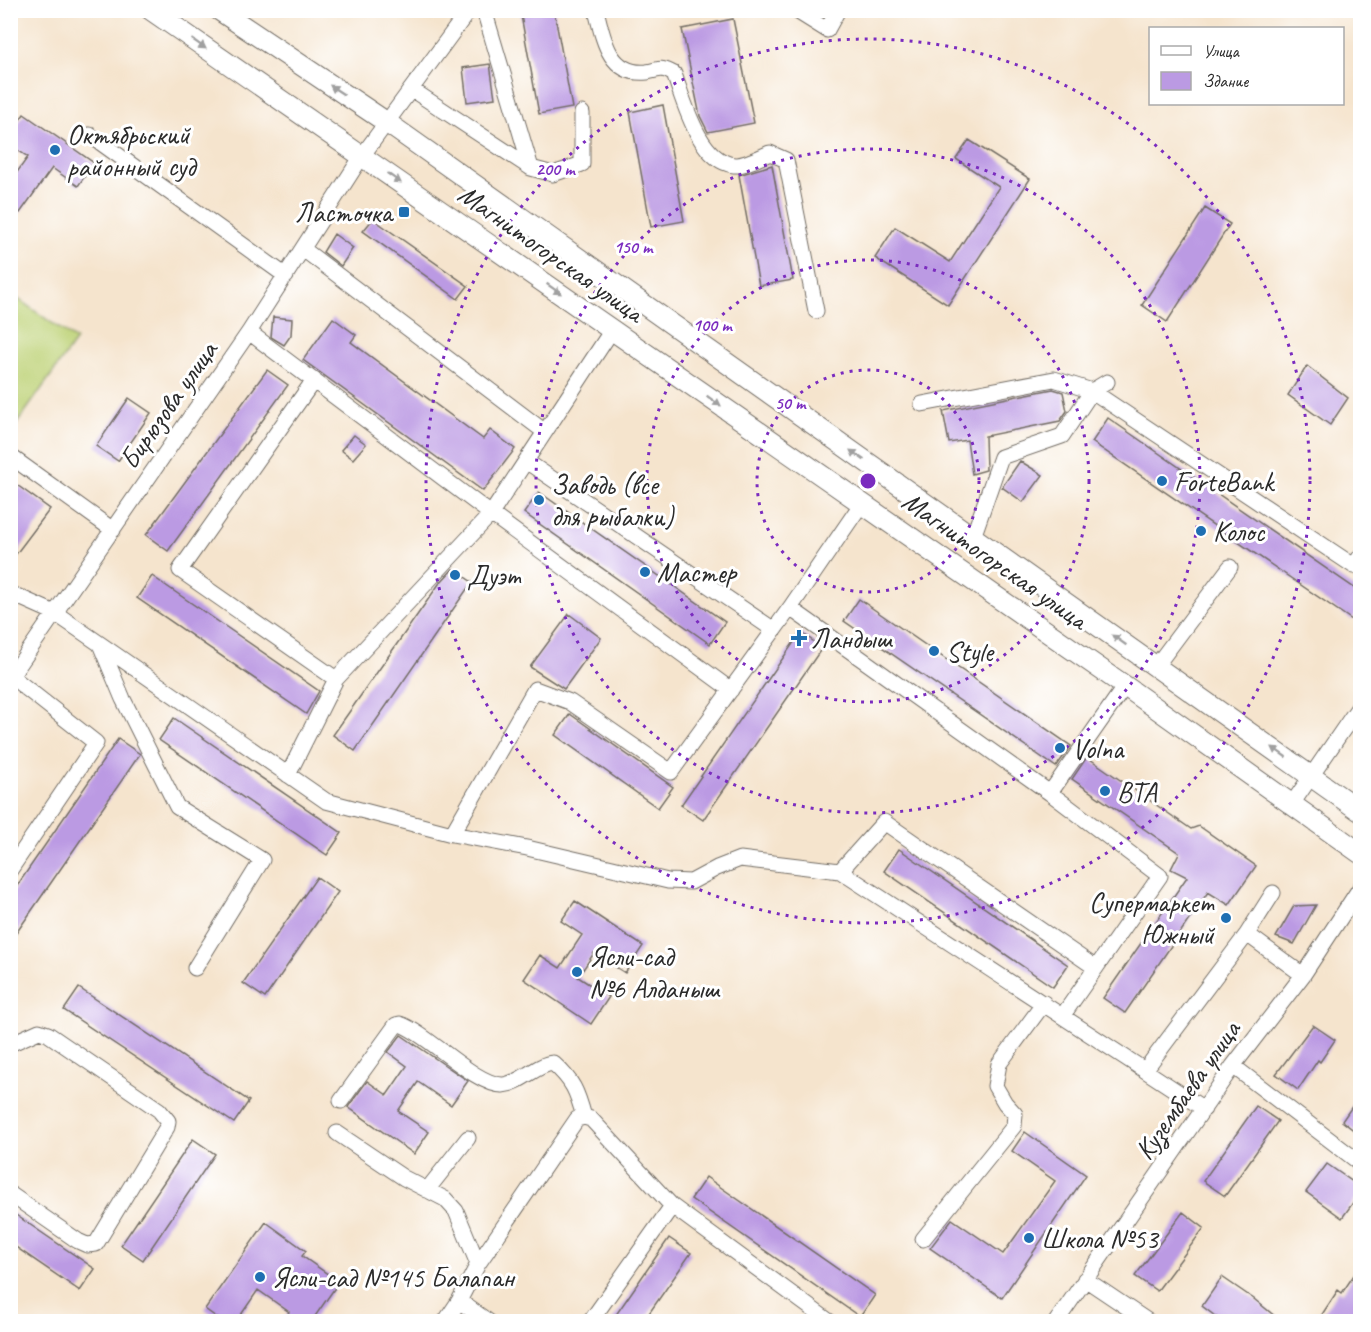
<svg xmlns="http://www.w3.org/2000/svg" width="1371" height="1332" viewBox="0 0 1371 1332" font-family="Caveat,sans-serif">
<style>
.green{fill:#bdd276;stroke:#747e50;stroke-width:1.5}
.building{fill:#bb9ae3}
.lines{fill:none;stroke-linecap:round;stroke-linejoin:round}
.minor-casing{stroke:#726c64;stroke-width:17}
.major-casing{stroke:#726c64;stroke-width:22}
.minor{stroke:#fff;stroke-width:15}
.major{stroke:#fff;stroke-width:20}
.oneway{fill:#a0a0a0}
.ring{fill:none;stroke:#7b2cbf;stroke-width:3;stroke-dasharray:3 6}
.poi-dot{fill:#1f6fb2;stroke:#fff;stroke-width:2}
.labels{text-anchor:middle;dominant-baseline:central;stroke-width:6;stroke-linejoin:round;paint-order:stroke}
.poi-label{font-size:28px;fill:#2b2b2b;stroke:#fff;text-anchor:start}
.street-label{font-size:28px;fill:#2b2b2b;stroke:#fff}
.centre{fill:#7b2cbf;stroke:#fff;stroke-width:3}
.ring-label{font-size:18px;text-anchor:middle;font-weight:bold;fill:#7b2cbf;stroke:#fff;stroke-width:6;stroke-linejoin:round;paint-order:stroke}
</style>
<rect width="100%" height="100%" fill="#fff"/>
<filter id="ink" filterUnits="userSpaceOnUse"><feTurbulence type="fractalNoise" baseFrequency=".0167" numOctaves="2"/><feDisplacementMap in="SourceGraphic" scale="12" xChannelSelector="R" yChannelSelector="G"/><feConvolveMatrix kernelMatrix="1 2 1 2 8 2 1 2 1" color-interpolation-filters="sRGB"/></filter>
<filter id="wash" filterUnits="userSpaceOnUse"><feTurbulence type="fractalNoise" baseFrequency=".008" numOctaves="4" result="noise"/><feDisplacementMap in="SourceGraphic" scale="24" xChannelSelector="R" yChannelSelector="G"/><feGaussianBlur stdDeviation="1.35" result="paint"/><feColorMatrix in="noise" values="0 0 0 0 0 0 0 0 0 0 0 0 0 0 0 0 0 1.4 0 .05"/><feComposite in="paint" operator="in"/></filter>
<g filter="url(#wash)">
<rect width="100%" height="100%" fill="#f5e4cd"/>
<path class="green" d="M11,294l65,46 -65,92z"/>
<g id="blocks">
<path class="building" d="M520,10h34l18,98 -33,6z
M733,19l21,104 -46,9 -8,-16 -18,-87z
M490,64l5,34 -28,4 -4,-34z
M663,105l21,116 -33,6 -21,-115z
M24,114l70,49 -16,23 -26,-18 -32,45 -10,-7v-24l18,-25 -18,-12v-12z
M969,140l61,39 -82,126 -73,-47 20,-31 55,35 49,-75 -43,-28z
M772,165l21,115 -34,6 -20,-111z
M1205,208l25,16 -63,98 -25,-17z
M373,219l95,67 -10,13 -95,-68z
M334,234l19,14 -12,18 -18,-14z
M273,317l19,2 -1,16 -7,10 -13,-8z
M333,318l23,17 -5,7 132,97 7,-9 25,19 -32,42 -180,-131z
M1307,366l41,32 -18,27 -42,-30z
M267,370l21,15 -120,166 -22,-16z
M1053,389l10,3 4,19 -7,10 -75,15 1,34 -14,4 -5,-34 -18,3 -6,-32z
M129,398l22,15 -33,48 -22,-15z
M1108,418l252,174v15l-8,13 -260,-178z
M354,435l12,9 -13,15 -12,-9z
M1020,461l23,14 -20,27 -21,-15z
M10,480l40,29 -40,53z
M539,492l186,130 -15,22 -186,-131z
M453,569l19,13 -117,169 -22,-16 106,-151z
M152,576l167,115 -13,23 -169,-116z
M859,599l212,147 -15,21 -212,-146z
M569,614l32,24 -37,51 -34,-22z
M801,632l21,16 -119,172 -22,-15z
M570,714l103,73 -15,21 -103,-73z
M174,718l168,115 -15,22 -168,-115z
M118,739l22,15 -130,188v-46z
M1087,757l104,72 8,-3 57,40 -27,39 -21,-13 -83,121 -22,-15 84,-121 -16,-8 8,-16 -107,-74z
M899,849l169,116 -15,22 -169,-116z
M317,877l21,15 -73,106 -22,-15z
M575,901l68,45 -18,27 -31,-20 -16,24 31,20 -18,27 -67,-45 16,-24 20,13 22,-33 -21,-14z
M1316,905l-22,39 -18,-7 18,-31z
M79,988l170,113 -15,22 -170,-113z
M1313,1025l22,15 -15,22 -2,-2 -20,30 -22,-16z
M401,1035l67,46 -17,24 -33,-23 -20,29 31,21 -15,22 -66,-47 19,-26 20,14 20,-29 -19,-14z
M1360,1095v40l-18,-14z
M1256,1106l22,15 -53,75 -22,-15z
M1025,1132l61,43 -84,123 -72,-50 22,-29 51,35 52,-73 -43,-30z
M193,1139l22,15 -72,106 -22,-15z
M1327,1164l33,23v6l-18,25 -36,-26z
M706,1177l169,118 -15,22 -169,-118z
M10,1211l85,58 -15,22 -70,-48z
M1183,1212l21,16 -47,63 -22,-15z
M266,1222l40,29 -4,5 37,26 -28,40h-29l7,-10 -31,-22 -22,32h-13l-18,-13z
M669,1238l22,15 -48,69h-32z
M1360,1266v56h-43l21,-32 4,3z
M1222,1277l32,22 28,23h-59l-21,-16z"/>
</g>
</g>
<g filter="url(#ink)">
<use href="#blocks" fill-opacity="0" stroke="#726c64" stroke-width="1.5"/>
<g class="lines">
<defs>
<path id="minor" d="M484,10l47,158 22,6 29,-10v-51
M596,10c7,28 13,66 51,62 13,-2 13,-6 27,2 10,27 25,87 60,91 10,1 26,-8 36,-12l16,7 30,151
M795,10l32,20 11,-20
M411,89l120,79
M90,135l196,141
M303,249l242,183
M249,332l242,182 240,176
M314,380l-134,190 156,109 155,-165 121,-184
M922,404l132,-25 38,12 15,-9
M10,456l103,74
M526,461l248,169
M973,537l28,-80 61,-21 30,-45 262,175 6,-9
M10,593l45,20 45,31 23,55 54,108 85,53 -67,108
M790,608l72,-105
M100,644l226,157 126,33
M1156,666l74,-99
M10,678l239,-346 113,-176 107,-146
M288,775l48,-96
M1050,793l75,-107
M1292,804l68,-99
M10,870l86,-127 -84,-66
M840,871l-100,-12 -23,9 -26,14 -23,-1 -141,-33 -75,-14 83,-145 35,13 101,70 119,-164 260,185 110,83 -97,139
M1247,934l56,41
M1096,968l-212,-146 -44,49 364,238
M10,1044l29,-13 9,3 111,76 9,11 -1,6 -71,117 -9,1 -9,-4 -68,-47
M1233,1066l127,97
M1145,1070l102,-136 26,-41
M341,1101l55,-76 4,-1c27,9 76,62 103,61 17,-1 34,-21 50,-22 20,18 24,28 31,54
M337,1133l67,45 41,21 11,12 22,53 99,-145 7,-2 7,2 81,87 158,116
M427,1190l41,-52
M923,1239l91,-113 1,-12 -10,-11 -10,-17 4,-22 45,-61
M1085,1279l64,43
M459,1301l19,-37
M445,1322l14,-21 30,21
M590,1322l82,-116
M1056,1322l177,-256 70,-91 57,-87"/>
<path id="major" d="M151,10l974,676 235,167
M219,10l167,112 974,689"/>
</defs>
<use href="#minor" class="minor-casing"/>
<use href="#major" class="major-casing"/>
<use href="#minor" class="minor"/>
<use href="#major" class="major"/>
</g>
<defs><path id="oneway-solid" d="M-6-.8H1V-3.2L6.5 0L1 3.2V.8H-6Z" transform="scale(1.5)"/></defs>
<g class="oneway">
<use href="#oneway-solid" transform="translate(199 44) rotate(35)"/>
<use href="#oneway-solid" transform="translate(337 90) rotate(-146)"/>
<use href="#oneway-solid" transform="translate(394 178) rotate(35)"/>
<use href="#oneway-solid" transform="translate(554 289) rotate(35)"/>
<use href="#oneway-solid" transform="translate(714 401) rotate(35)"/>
<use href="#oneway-solid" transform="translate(857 455) rotate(-145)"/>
<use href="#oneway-solid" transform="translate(1119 640) rotate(-145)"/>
<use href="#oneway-solid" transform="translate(1279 752) rotate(-145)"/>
</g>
</g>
<g class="ring">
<circle cx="868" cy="481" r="111"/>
<circle cx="868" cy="481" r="221"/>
<circle cx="868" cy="481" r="332"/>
<circle cx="868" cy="481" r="442"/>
</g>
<g class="poi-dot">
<circle cx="55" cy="150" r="6"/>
<rect x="398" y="206" width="12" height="12" rx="3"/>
<circle cx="1162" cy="481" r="6"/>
<circle cx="539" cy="500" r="6"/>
<circle cx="1201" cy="531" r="6"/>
<circle cx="645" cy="572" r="6"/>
<circle cx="455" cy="575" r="6"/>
<path d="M796 629h6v6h6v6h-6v6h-6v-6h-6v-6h6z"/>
<circle cx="934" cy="651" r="6"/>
<circle cx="1060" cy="748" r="6"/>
<circle cx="1105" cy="791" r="6"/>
<circle cx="1226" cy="918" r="6"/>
<circle cx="577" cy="972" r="6"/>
<circle cx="1029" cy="1238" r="6"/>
<circle cx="260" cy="1277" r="6"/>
</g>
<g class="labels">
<g class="poi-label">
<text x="67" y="134">Октябрьский<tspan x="67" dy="32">районный суд</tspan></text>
<text x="392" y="212" text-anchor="end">Ласточка</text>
<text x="1174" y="481">ForteBank</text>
<text x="551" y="484">Заводь (все<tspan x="551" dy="32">для рыбалки)</tspan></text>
<text x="1213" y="531">Колос</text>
<text x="657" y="572">Мастер</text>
<text x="467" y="575">Дуэт</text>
<text x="811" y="638">Ландыш</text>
<text x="946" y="651">Style</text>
<text x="1072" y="748">Volna</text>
<text x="1117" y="791">BTA</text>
<text x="1214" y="902" text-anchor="end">Супермаркет<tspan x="1214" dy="32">Южный</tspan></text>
<text x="589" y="956">Ясли-сад<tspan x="589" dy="32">№6 Алданыш</tspan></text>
<text x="1041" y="1238">Школа №53</text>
<text x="272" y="1277">Ясли-сад №145 Балапан</text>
</g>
<g class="street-label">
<text transform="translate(551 253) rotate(35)">Магнитогорская улица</text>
<text transform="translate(168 405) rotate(-55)">Бирюзова улица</text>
<text transform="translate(995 560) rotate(35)">Магнитогорская улица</text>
<text transform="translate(1187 1090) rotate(-55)">Кузембаева улица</text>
</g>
</g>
<circle cx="868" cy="481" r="9" class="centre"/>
<g class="ring-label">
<text x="555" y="175">200 m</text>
<text x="633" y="253">150 m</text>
<text x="712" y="331">100 m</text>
<text x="790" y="409">50 m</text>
</g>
<rect width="1371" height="1332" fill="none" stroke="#fff" stroke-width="36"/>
<rect x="1149" y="27" width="195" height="78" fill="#ffffff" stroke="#aaaaaa" stroke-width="1.5"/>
<rect x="1161" y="46" width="30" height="9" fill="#ffffff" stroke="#aaaaaa" stroke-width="1.5"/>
<text x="1203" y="57" font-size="18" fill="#2b2b2b">Улица</text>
<rect x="1161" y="72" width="30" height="18" fill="#bb9ae3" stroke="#aaaaaa" stroke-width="1.5"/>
<text x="1203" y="87" font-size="18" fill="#2b2b2b">Здание</text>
</svg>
